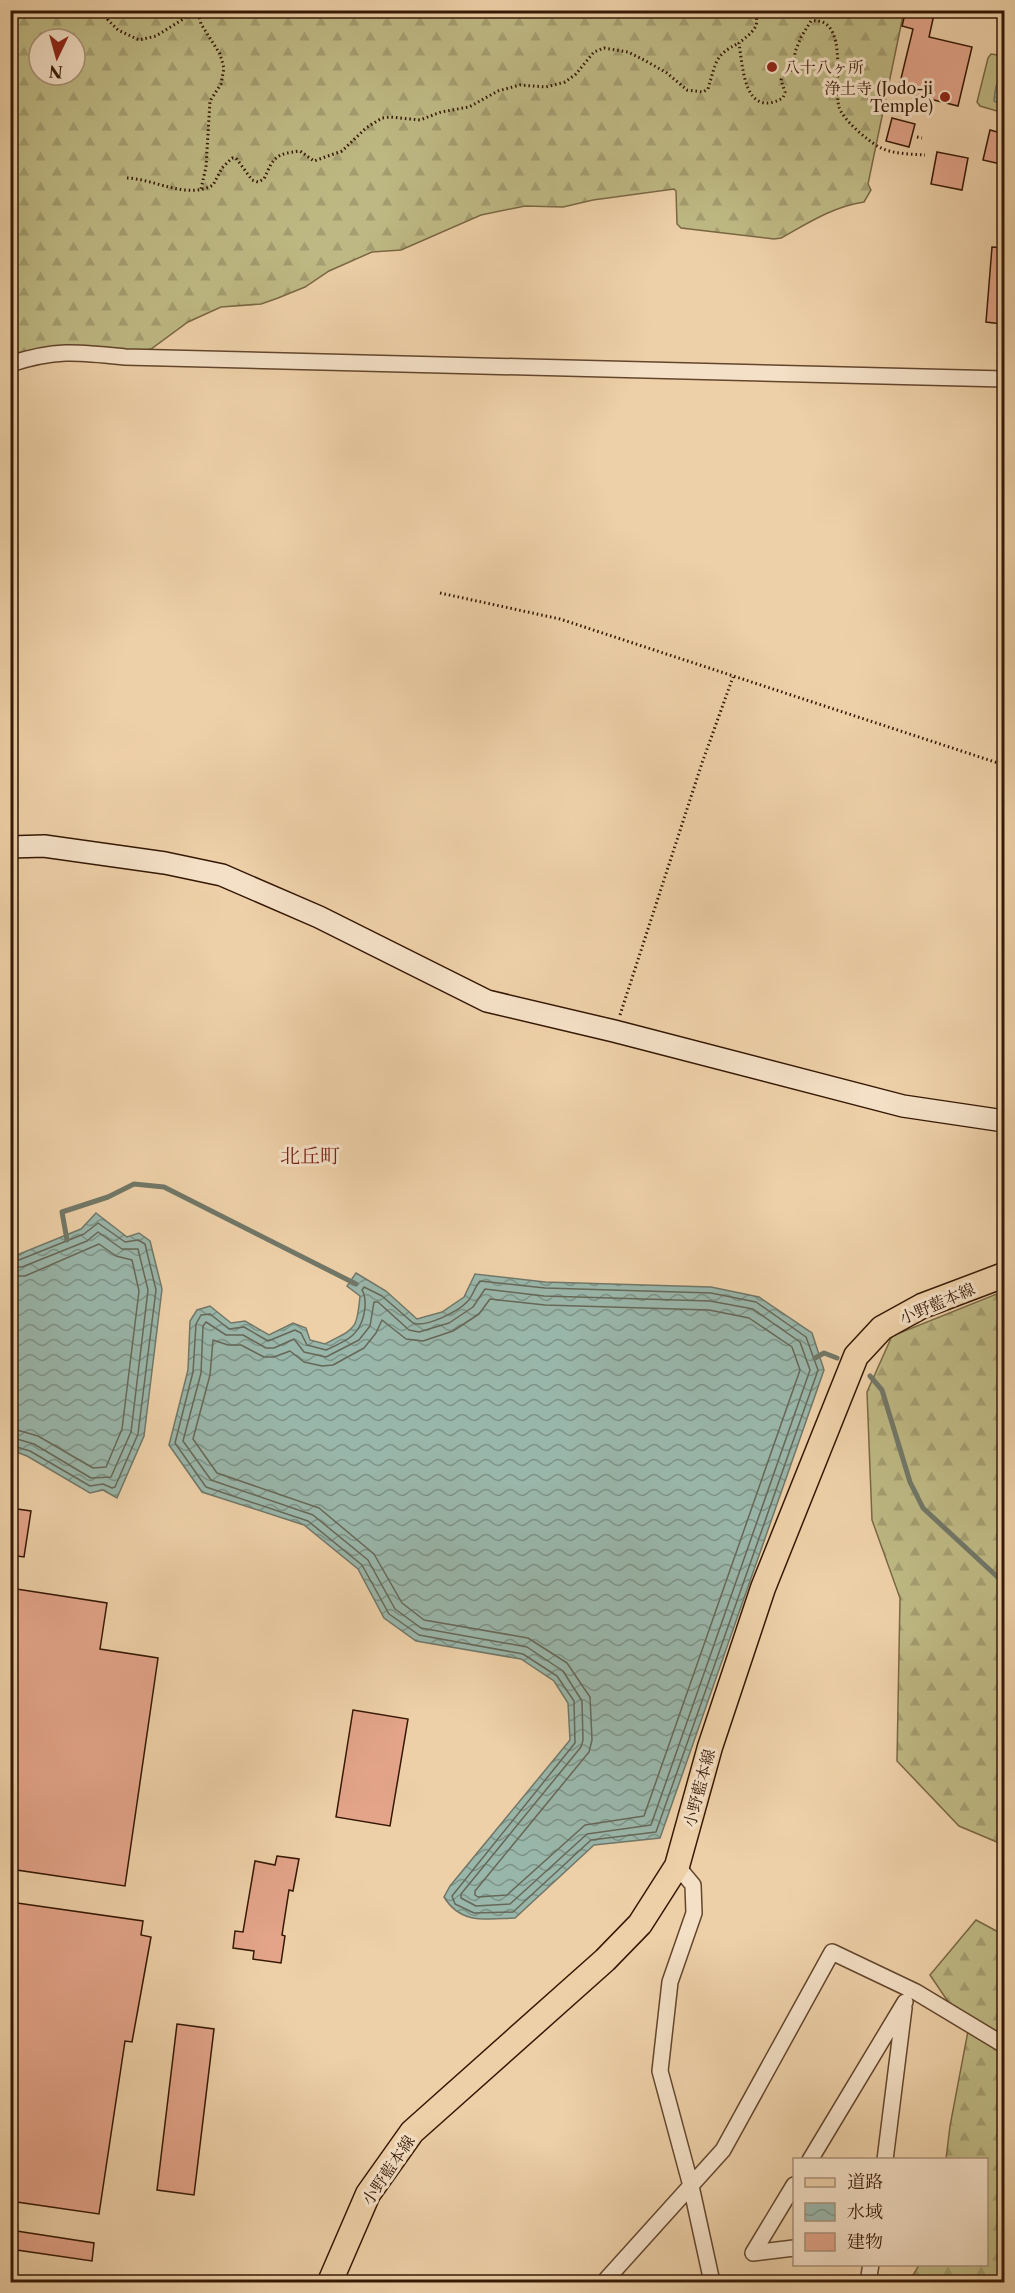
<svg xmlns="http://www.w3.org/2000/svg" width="1015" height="2293" viewBox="0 0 1015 2293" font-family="'Libre Caslon Text','Noto Serif JP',serif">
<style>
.green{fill:#beb984;stroke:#7a6844;stroke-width:1.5}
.forest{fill:url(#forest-firs);stroke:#7a6844;stroke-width:1.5;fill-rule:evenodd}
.water{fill:url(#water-waves);stroke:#717768;stroke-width:1.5}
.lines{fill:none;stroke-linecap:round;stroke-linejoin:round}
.shore{stroke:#676757;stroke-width:1.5}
.stream{stroke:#717768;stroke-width:5}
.building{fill:#e3a489;stroke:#351804;stroke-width:1.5}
.street-casing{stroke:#63462d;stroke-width:18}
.secondary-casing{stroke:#351804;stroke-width:24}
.primary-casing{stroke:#351804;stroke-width:27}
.path{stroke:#351804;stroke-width:3;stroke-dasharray:1.5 3;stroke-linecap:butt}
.street{stroke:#f4e0c6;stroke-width:15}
.secondary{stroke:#f4e0c6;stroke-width:21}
.primary{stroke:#eed0a8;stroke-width:24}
.poi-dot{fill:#8f2418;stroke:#f4e0c6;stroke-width:2}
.labels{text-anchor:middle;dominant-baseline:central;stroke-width:6;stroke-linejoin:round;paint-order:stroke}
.poi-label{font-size:16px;fill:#351804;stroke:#f4e0c6;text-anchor:start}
.street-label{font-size:16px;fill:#351804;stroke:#f4e0c6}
.quarter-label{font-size:20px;fill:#7a1f14;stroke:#f4e0c6}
</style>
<defs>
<pattern id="forest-firs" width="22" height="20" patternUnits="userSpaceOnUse" patternTransform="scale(1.5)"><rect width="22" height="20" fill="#beb984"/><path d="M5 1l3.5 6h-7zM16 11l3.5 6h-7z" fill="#a49e70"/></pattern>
<pattern id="water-waves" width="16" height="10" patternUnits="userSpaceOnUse" patternTransform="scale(1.5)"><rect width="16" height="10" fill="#99b6aa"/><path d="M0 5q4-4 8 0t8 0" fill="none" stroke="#7e9388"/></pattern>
</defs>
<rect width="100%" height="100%" fill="#eed0a8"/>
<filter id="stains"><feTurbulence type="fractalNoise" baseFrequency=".00333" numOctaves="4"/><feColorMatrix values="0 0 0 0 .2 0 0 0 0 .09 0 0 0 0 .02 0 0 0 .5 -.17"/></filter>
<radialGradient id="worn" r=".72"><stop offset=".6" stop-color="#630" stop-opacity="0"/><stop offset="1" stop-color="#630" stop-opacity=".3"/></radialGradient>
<path class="green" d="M991,54l13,2v57l-24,-7 -3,-4 11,-44z"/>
<path class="forest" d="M10,11h894l-36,173 3,6 -7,12c-32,5 -56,21 -83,36l-7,1 -93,-11 -4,-4 -1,-33 -2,-2 -81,11 -30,7 -38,-1 -44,9 -80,35 -29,2 -43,19 -24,16 -27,11 -17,6 -40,3 -33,15 -37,27 -10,2c-53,-6 -79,-10 -130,6zM39,39h36v36h-36z
M1004,1291v554l-45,-19 -62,-65 3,-163 -28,-78 -5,-128 25,-56z
M976,1920l28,15v347h-95l10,-17 67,-1v-104l-40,-1 4,-33 18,-95 -38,-56z"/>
<path class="water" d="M1004,72v34l-10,-5c1,-11 2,-21 10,-29z
M96,1213l31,24 12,-4 11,8 12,48 -18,147 -27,62 -14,-8 -13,3 -63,-37 -16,-6v-200l6,5 64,-26z
M356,1273l30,18 31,28 25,-7 22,-15 11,-23 70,8 166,5 48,10 53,36 12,37 -164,468 -66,7 -79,73c-28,1 -54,7 -71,-21l6,-11 120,-146 -2,-37 -14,-22 -33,-22 -105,-18 -32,-23 -26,-49 -54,-44 -102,-33 -33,-47 19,-75 2,-49 7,-11 13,-4 21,17 14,-2 24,14 24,-12 13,5 4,12 15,4c30,-16 32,-13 35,-48l-13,-10z"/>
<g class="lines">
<path class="shore" d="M10,1258l9,2 65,-26 14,-11 27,19 13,-2 7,4 11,46 -18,144 -23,53 -3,1 -9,-4 -13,2 -60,-35 -20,-6
M10,1267h12l65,-26 11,-9 24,17h16l10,41 -17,142 -20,45 -20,1 -57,-34 -24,-7
M10,1276h15l74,-32 17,12 16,4 7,31 -17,138 -16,38 -13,1 -55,-32 -28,-8
M480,1281l65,7 166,5 45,9 50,35 12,33 -162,462 -65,8 -78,72 -39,1 -19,-9 -3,-8 123,-153 -1,-42 -17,-25 -34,-22 -104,-19 -30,-21 -27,-49 -54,-44 -102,-34 -31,-44 18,-71 3,-48 5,-9 9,-1 19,15 15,-2 24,14 27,-11 6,3 6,12 19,5c23,-10 36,-16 39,-42 0,-7 1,-12 -3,-18l2,-3 18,9 31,27c13,5 46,-12 55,-22 5,-6 7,-14 12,-20z
M485,1289l59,7 166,5 43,8 47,33 10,28 -159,455 -64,9 -77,70 -34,2 -15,-8v-4l120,-147 2,-7 -1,-39 -19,-30 -36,-24 -106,-19 -26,-19 -27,-49 -55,-45 -102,-35 -28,-39 18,-68 2,-47 3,-4 20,13h17l23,13h8l20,-9 10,13 22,5 33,-17 11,-14 4,-24h4l31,28 10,2 30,-9 24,-16z
M490,1299l55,6 164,5 40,8 43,29 8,23 -156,446 -59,9 -78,70 -29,2 -3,-2v-4l114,-139 3,-12 -2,-43 -23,-34 -39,-25 -104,-18 -22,-17 -28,-49 -55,-46 -102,-35 -24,-34 17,-64 3,-35 15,5h13l23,12h10l16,-6 14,11 18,4 11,-1 31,-17 12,-15 6,-13 24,19 17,2 30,-10 26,-17z"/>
<path class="stream" d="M67,1240l-5,-28 46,-15 26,-13 30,3 192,97
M815,1358l9,-5 13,5
M870,1376l12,14 28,92 13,26 81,75"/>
</g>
<path class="building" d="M906,10h29l-6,27 43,10 -14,59 -60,-15 15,-62 -11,-3z
M892,118l23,6 -6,23 -23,-6z
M990,130l15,4v31l-22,-5z
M937,152l31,6 -6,32 -31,-6z
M992,247l13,1v59l-3,17 -16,-2z
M10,1508l21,3 -7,46 -14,-2z
M10,1588l97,15 -7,46 58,9 -33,228 -115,-17z
M353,1710l55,9 -18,107 -54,-9z
M277,1856l22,3 -6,32 -4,-1 -7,45 3,1 -4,27 -28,-4 1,-8 -21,-3 2,-17 8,1 12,-71 20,4z
M17,1903l126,18 -2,14 10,2 -19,105 -7,-1 -26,173 -89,-13v-294l6,1z
M177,2024l37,5 -20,166 -37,-5z
M10,2230l84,13 -2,18 -82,-12z"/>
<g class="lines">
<defs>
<path id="street" d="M10,364c46,-15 68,-12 115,-7l879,22
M677,1866l16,19 1,28 -24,69 -10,89 31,115 21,96
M810,2160l95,-158
M885,2160l19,-152
M753,2253l41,-68
M753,2253l41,-5
M604,2282l119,-132 109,-198 84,40 88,53
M868,2282l3,-18"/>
<path id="secondary" d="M10,847l34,-1 121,17 57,12 97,42 168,84 127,30 289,75 101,15"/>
<path id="primary" d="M330,2282l38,-88 44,-62 193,-172 35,-36 37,-58 33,-119 53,-159 93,-232 26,-28 40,-22 82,-31"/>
</defs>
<use href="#street" class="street-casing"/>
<use href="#secondary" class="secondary-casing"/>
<use href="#primary" class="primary-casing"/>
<path class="path" d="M107,10l1,10 10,10 21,10 17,-4 37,-23 6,3 2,8 19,30 4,14 -3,16 -11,17 -4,66 -5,22
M640,10l21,3 6,-3
M753,10c10,16 -2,23 -14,33 4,25 5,76 44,55l2,-6 -4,-12 2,-4 11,-8 1,-16 6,-15 10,-16c39,-5 22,65 28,86 4,13 28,33 40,40 13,7 31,7 46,8
M920,108h3
M917,137l5,1
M127,178c28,1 60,22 86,7l9,-17 10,-10h4l16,22 6,2 6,-3c10,-23 12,-25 36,-28l14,10 28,-10 24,-23 16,-10 8,-1 30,3 21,-8 28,-5 29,-16 22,-6 26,2 19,-5 11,-8 18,-22 10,-4 24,4 16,8 23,13 20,17 16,2 5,-3c8,-26 6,-34 31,-46
M440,593l120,26 444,146
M620,1015l82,-252 31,-86"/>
<use href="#street" class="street"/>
<use href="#secondary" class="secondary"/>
<use href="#primary" class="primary"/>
</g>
<g class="poi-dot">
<circle cx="772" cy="67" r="6"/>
<circle cx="945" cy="97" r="6"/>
</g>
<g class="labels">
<g class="poi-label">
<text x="784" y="67">八十八ヶ所</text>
<text x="933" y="88" text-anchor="end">浄土寺 (Jodo-ji<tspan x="933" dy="18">Temple)</tspan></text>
</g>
<g class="street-label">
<text transform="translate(937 1303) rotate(-23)">小野藍本線</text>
<text transform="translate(699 1788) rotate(-75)">小野藍本線</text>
<text transform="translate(388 2170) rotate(-56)">小野藍本線</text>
</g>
<g class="quarter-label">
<text x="310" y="1156">北丘町</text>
</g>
</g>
<rect width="1015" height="2293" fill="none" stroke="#eed0a8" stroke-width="36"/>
<rect x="12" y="12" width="991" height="2269" fill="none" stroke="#351804" stroke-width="3"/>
<rect x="18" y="18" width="979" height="2257" fill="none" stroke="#351804" stroke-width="1.5"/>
<rect x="793" y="2158" width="195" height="108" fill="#f4e0c6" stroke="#a89078" stroke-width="1.5"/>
<rect x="805" y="2178" width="30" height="9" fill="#eed0a8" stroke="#a89078" stroke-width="1.5"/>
<text x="847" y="2188" font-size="18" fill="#351804">道路</text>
<rect x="805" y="2203" width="30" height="18" fill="url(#water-waves)" stroke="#a89078" stroke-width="1.5"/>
<text x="847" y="2218" font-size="18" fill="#351804">水域</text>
<rect x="805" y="2233" width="30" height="18" fill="#e3a489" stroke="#a89078" stroke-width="1.5"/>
<text x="847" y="2248" font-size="18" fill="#351804">建物</text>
<g transform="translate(57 57) rotate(185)"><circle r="28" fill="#f4e0c6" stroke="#a89078" stroke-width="1.5"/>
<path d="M0-4.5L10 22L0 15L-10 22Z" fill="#8f2418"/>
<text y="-9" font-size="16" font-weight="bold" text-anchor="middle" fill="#351804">N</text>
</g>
<rect width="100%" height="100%" filter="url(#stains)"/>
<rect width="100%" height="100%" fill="url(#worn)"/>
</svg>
